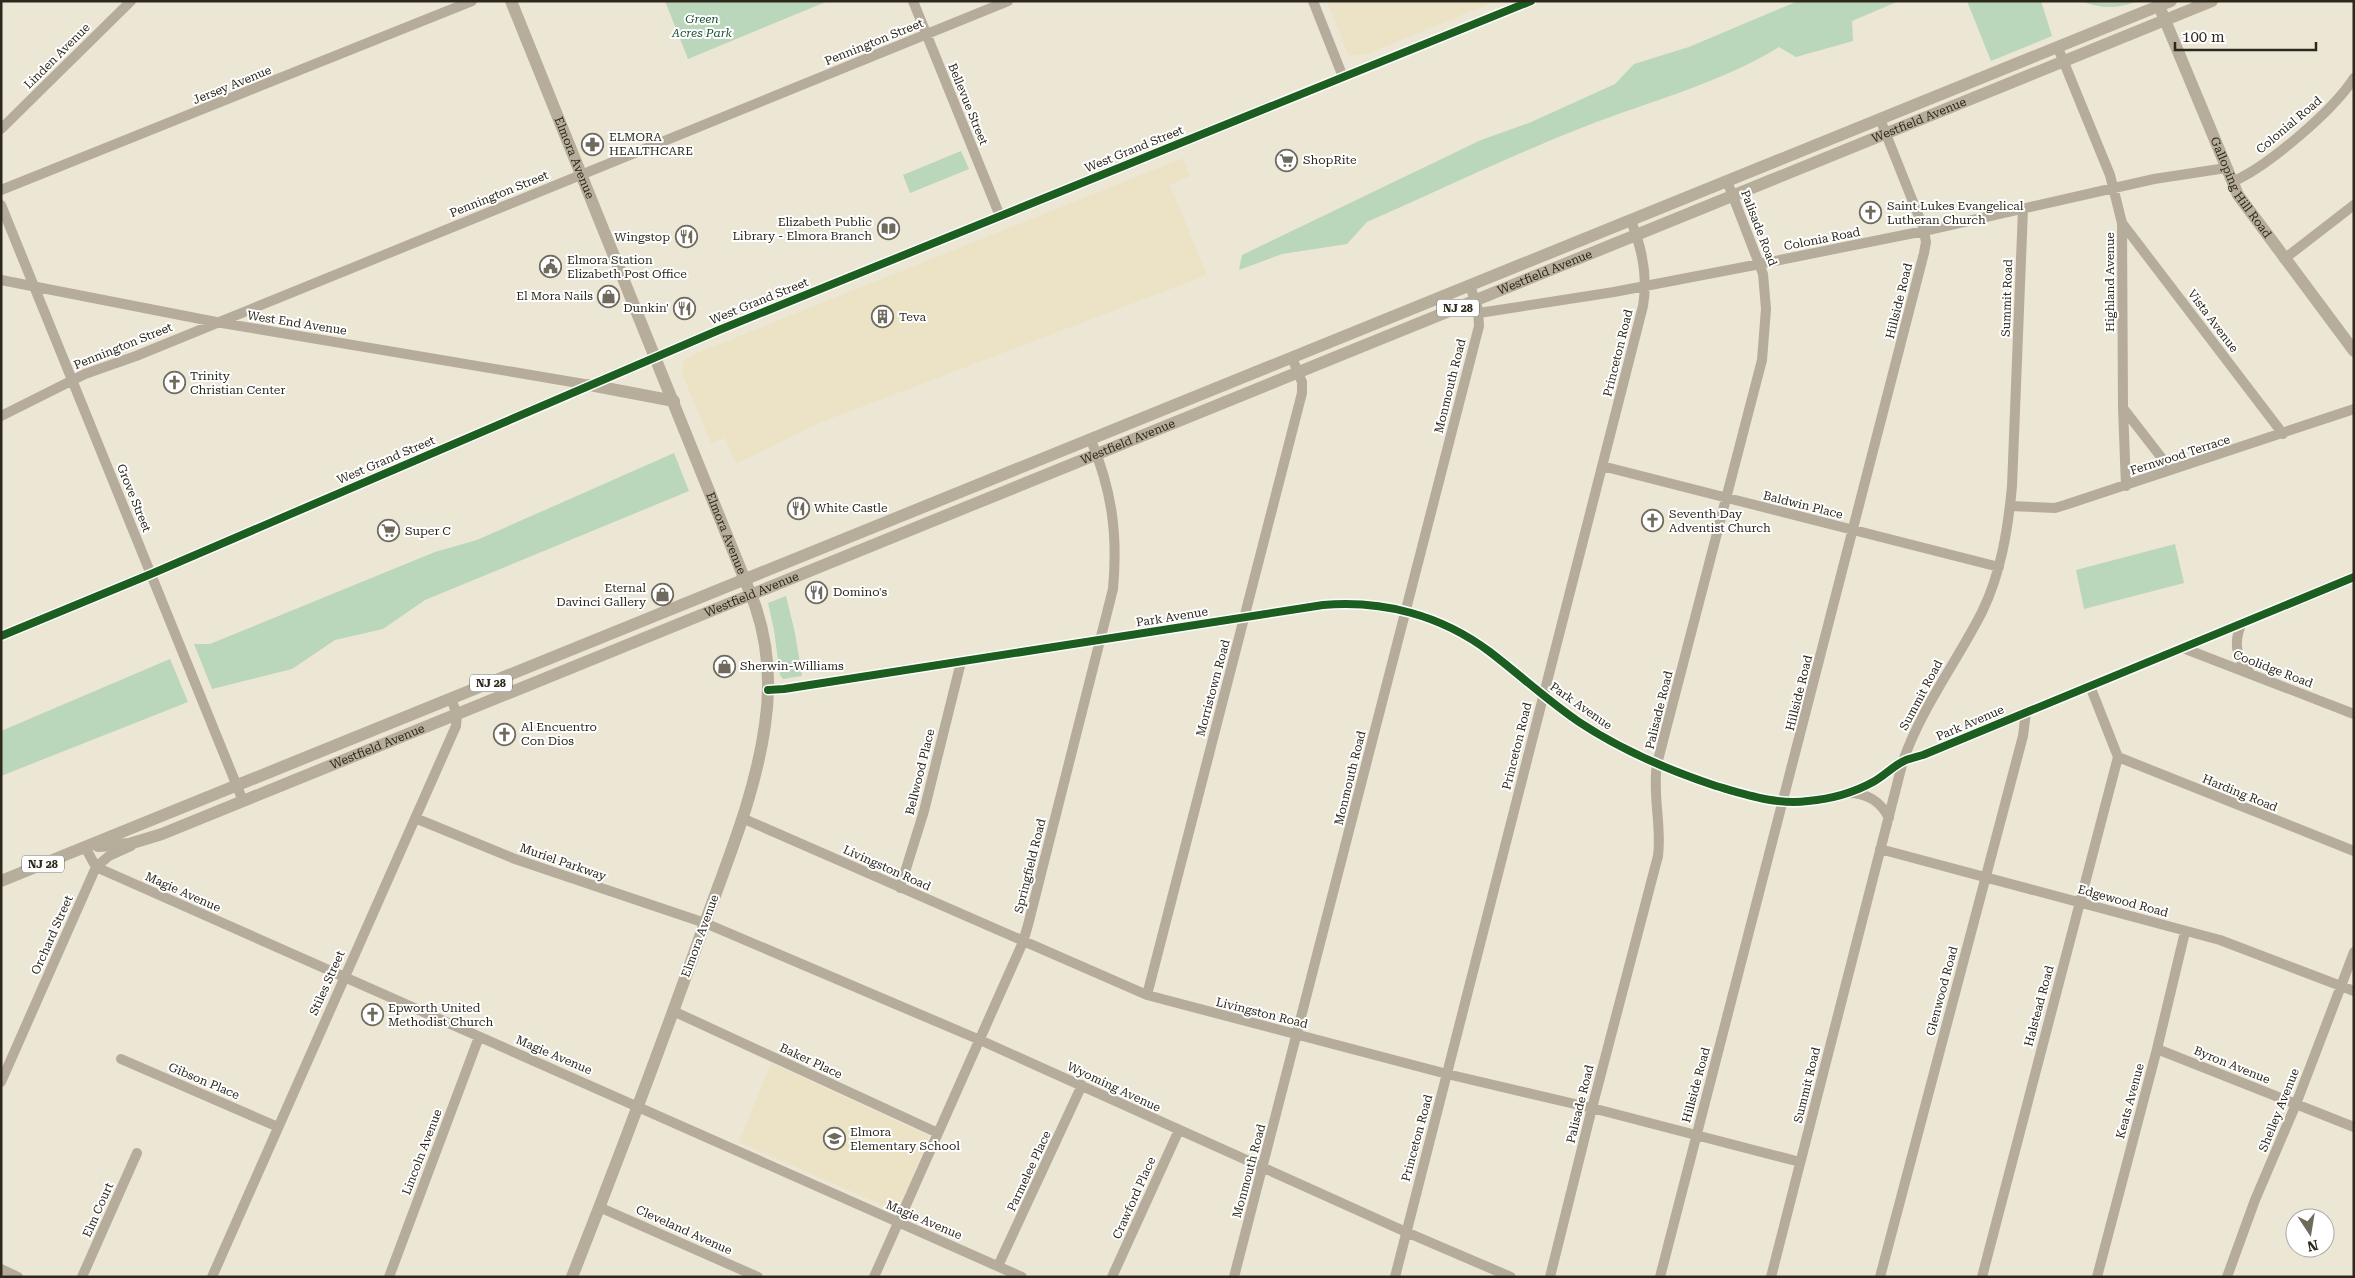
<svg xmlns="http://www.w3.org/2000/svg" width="2355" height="1278" viewBox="0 0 2355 1278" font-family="'Roboto Serif',serif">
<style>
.built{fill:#ece3c6}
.green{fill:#bad6bb}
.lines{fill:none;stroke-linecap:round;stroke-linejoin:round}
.minor{stroke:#b5ac9c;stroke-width:10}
.major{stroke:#b6ad9a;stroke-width:12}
.cycleway-casing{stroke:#fff;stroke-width:11}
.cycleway{stroke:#1b5e20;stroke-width:8}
.labels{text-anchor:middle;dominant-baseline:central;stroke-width:4;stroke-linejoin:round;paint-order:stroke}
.shield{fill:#fff;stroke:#6b6860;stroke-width:1}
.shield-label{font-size:11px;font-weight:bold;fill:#2c281c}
.park-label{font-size:12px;font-style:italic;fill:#1b5235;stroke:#fff}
.street-label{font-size:12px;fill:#2c281c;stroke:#fff}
.poi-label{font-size:12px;fill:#2c281c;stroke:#fff;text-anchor:start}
</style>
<rect width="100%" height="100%" fill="#ece6d5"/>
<path class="built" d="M1327,1h169l-129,53 -18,2z
M1183,158l7,18 -20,9 37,90 -385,147 -86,42 -11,-26 -14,6 -30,-73 4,-13z
M771,1063l158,73 -31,76 -159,-70z"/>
<path class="green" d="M665,1h163l-140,58z
M1798,1h101l-47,20 1,20 -57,16 -17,-10c-56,35 -131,55 -193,79 -74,29 -146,64 -219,96l-20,22 -65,10 -43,16 3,-15 239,-115 48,-17 86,-39 19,-20 55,-17z
M1967,1h74l11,35 -61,25z
M2081,1h57c-22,8 -36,8 -57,0z
M961,151l8,18 -59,24 -7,-18z
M674,453l15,38 -264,109 -42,29 -48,11 -43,29 -80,20 -18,-45h16l225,-92 42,-12z
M2175,544l9,39 -100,26 -8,-39z
M786,596l9,37 7,43 -19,3 -3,-4 -6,-45 -6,-27z
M170,659l18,43 -187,74v-45z"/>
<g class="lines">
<path class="minor" d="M913,1l87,215
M1313,1l30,76
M2058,48l52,127 12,48 1,185 3,78
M1,129l130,-128
M2232,182c35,-15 101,-71 122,-104
M1,190l471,-189
M1,205l242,596
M2122,223l161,211
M2284,259l70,-54
M1,280l215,42 374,63
M1479,313l135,-21 146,-28 164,-33 230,-52 72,-11
M2123,408l48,62
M1,416l84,-42 51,-18 872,-355
M1602,466l397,101
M2010,506l45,2 10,-3 289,-96
M2242,623c-9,18 -6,36 8,50
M1,636l150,-62 568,-244 812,-329
M2183,648l171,66
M768,690l16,-1 539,-84c60,-5 118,10 167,47 30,23 58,49 89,70 42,28 89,48 137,64 31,9 60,19 92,15 23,-2 45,-8 65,-19 11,-6 20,-16 31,-21 6,-3 13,-4 19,-6l431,-178
M2118,757l236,94
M1849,793c18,0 32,9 40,25
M415,818l100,41 190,64 275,117 426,192 105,45
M742,818l405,177 300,79 145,34 208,54
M85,847l11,20 926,410
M1880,849l340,91 134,51
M900,888l24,-77 37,-149
M1147,995l155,-602v-11l-10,-24
M673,1011l265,122
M2157,1049l197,78
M121,1059l157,68
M1,1082l95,-215 13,-11 22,-10
M599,1207l159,70
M998,1266l84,-181
M1,1269l17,8
M82,1277l55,-124
M212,1277l244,-551 1,-12 -6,-15
M389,1277l90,-240
M874,1277l149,-335 5,-17 85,-336c5,-55 -1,-98 -22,-149
M1112,1277l67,-147
M1234,1277l245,-951 -1,-17 -8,-23
M1395,1277l248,-971c5,-29 -1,-58 -12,-85
M1550,1277l42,-169 66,-252c4,-30 -6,-62 -1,-92l105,-404 4,-51 -3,-35 -36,-93
M1660,1277l264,-1024 2,-11 -3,-15 -43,-108
M1771,1277l132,-516c19,-54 53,-98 79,-149 19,-39 26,-83 30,-126l11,-277
M1880,1277l143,-541 3,-24
M1982,1277l136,-520 -28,-71
M2097,1277l60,-228 28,-117
M2227,1277l28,-77 41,-96 58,-152"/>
<g class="major">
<path id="s1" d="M511,1l244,604c13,38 16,80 10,120 -10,72 -40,141 -64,209 -41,115 -84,229 -129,343"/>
<path id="s2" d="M2162,13l76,182 116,156"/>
<path d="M590,385l84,16"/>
<path id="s3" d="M98,846l31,-2 33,-10 2050,-833"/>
<path d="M1,881l2170,-880"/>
</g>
<defs>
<path id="cycleway" d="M1,636l150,-62 568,-244 812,-329
M768,690l16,-1 539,-84c60,-5 118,10 167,47 30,23 58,49 89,70 42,28 89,48 137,64 31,9 60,19 92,15 23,-2 45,-8 65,-19 11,-6 20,-16 31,-21 6,-3 13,-4 19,-6l431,-178"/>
</defs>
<use href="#cycleway" class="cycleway-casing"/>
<use href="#cycleway" class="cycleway"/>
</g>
<defs>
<symbol id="pharmacy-ring" viewBox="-11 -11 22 22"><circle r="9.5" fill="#fff" stroke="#6f6a5d" stroke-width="1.5"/><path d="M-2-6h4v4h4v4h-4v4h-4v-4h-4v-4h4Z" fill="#6f6a5d"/></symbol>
<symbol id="supermarket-ring" viewBox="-11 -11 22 22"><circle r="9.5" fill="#fff" stroke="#6f6a5d" stroke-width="1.5"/><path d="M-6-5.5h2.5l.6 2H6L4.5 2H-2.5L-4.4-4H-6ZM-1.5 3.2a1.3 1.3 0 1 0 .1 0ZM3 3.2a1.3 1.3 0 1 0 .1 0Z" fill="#6f6a5d"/></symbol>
<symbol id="church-ring" viewBox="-11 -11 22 22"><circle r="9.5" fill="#fff" stroke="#6f6a5d" stroke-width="1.5"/><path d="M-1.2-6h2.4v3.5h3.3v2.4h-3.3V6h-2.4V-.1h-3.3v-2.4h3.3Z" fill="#6f6a5d"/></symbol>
<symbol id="library-ring" viewBox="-11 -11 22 22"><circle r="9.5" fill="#fff" stroke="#6f6a5d" stroke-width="1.5"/><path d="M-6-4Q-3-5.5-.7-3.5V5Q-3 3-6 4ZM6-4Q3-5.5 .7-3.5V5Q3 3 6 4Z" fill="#6f6a5d"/></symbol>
<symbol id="restaurant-ring" viewBox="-11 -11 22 22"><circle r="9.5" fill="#fff" stroke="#6f6a5d" stroke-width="1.5"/><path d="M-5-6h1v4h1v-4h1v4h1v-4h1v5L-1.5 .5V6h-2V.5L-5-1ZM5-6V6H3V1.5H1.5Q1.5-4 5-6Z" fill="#6f6a5d"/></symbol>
<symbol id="civic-ring" viewBox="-11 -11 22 22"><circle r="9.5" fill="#fff" stroke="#6f6a5d" stroke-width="1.5"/><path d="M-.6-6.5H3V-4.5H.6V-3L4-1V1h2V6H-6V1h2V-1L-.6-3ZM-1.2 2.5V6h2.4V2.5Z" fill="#6f6a5d"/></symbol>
<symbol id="shop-ring" viewBox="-11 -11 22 22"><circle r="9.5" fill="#fff" stroke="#6f6a5d" stroke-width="1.5"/><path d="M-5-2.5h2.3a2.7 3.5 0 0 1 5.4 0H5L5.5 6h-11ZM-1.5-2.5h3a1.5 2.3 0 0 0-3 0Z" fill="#6f6a5d"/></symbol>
<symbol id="building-ring" viewBox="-11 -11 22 22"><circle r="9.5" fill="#fff" stroke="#6f6a5d" stroke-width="1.5"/><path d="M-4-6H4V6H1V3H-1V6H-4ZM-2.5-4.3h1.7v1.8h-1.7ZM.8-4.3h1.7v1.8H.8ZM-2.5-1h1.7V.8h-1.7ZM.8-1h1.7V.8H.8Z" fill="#6f6a5d"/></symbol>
<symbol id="school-ring" viewBox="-11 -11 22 22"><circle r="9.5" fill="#fff" stroke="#6f6a5d" stroke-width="1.5"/><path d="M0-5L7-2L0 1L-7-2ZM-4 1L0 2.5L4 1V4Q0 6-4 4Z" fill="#6f6a5d"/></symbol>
</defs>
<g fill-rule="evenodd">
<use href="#pharmacy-ring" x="580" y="132" width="25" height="25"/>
<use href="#supermarket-ring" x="1274" y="148" width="25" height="25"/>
<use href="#church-ring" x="1858" y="200" width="25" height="25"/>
<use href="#library-ring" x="876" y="216" width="25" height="25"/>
<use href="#restaurant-ring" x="674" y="224" width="25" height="25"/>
<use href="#civic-ring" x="538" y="254" width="25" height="25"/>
<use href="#shop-ring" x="596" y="284" width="25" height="25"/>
<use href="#restaurant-ring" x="672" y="296" width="25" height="25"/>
<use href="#building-ring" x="870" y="304" width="25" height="25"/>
<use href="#church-ring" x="162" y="370" width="25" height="25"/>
<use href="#restaurant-ring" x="786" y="496" width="25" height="25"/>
<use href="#church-ring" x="1640" y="508" width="25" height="25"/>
<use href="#supermarket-ring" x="376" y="518" width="25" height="25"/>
<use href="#restaurant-ring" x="804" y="580" width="25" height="25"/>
<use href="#shop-ring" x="650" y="582" width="25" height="25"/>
<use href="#shop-ring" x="712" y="654" width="25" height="25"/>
<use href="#church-ring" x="492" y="722" width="25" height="25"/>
<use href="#church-ring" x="360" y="1002" width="25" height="25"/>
<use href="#school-ring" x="822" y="1126" width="25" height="25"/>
</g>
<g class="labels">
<g class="shield">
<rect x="1437" y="299.5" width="42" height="17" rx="4"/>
<rect x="470" y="674.5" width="42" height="17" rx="4"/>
<rect x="22" y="855.5" width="42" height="17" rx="4"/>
</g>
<g class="shield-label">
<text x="1458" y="308">NJ 28</text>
<text x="491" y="683">NJ 28</text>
<text x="43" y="864">NJ 28</text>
</g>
<g class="park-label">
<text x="702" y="19">Green<tspan x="702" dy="14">Acres Park</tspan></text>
</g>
<g class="street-label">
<text transform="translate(874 42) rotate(-22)">Pennington Street</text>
<text transform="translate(57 56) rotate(-45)">Linden Avenue</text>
<text transform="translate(232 85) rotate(-22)">Jersey Avenue</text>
<text transform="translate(968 104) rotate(68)">Bellevue Street</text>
<text stroke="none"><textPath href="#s3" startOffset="1962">Westfield Avenue</textPath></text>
<text transform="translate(2289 125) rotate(-40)">Colonial Road</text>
<text transform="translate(1134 149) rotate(-22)">West Grand Street</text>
<text stroke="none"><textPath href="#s1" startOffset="169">Elmora Avenue</textPath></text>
<text stroke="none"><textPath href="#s2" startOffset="192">Galloping Hill Road</textPath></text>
<text transform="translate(499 194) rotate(-22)">Pennington Street</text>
<text transform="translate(1759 228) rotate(69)">Palisade Road</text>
<text transform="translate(1822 239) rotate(-11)">Colonia Road</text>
<text stroke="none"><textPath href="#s3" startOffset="1558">Westfield Avenue</textPath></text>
<text transform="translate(2110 282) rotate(-90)">Highland Avenue</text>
<text transform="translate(2007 298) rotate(-88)">Summit Road</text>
<text transform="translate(759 301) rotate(-22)">West Grand Street</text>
<text transform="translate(1899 301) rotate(-76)">Hillside Road</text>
<text transform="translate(2213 321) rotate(53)">Vista Avenue</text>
<text transform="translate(297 323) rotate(9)">West End Avenue</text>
<text transform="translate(123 346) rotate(-22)">Pennington Street</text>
<text transform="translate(1618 353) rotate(-76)">Princeton Road</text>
<text transform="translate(1450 386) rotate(-76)">Monmouth Road</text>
<text stroke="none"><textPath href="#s3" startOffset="1108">Westfield Avenue</textPath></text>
<text transform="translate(2180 455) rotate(-18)">Fernwood Terrace</text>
<text transform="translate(386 460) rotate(-23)">West Grand Street</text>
<text transform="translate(134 498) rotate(68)">Grove Street</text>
<text transform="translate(1803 505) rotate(14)">Baldwin Place</text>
<text stroke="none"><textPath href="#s1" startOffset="574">Elmora Avenue</textPath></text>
<text stroke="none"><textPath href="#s3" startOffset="702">Westfield Avenue</textPath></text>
<text transform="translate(1172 617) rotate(-9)">Park Avenue</text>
<text transform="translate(2273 669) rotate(21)">Coolidge Road</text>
<text transform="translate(1213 688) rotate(-75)">Morristown Road</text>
<text transform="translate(1799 693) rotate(-76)">Hillside Road</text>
<text transform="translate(1921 695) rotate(-62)">Summit Road</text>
<text transform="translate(1581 706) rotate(35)">Park Avenue</text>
<text transform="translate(1659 710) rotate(-76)">Palisade Road</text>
<text transform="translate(1970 723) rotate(-23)">Park Avenue</text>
<text stroke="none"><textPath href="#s3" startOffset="298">Westfield Avenue</textPath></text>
<text transform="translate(1517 746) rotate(-76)">Princeton Road</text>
<text transform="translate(920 772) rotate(-76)">Bellwood Place</text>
<text transform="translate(1350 778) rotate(-76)">Monmouth Road</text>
<text transform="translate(2240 793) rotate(22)">Harding Road</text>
<text transform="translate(563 862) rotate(19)">Muriel Parkway</text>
<text transform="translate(1030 866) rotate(-76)">Springfield Road</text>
<text transform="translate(887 868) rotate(24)">Livingston Road</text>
<text transform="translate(183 892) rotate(24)">Magie Avenue</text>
<text transform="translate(2123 901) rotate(15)">Edgewood Road</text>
<text transform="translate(52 935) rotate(-66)">Orchard Street</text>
<text transform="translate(700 936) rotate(-70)">Elmora Avenue</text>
<text transform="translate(327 983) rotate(-66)">Stiles Street</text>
<text transform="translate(1942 991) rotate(-75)">Glenwood Road</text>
<text transform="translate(2039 1006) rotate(-75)">Halstead Road</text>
<text transform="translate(1262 1013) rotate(14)">Livingston Road</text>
<text transform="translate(554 1055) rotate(23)">Magie Avenue</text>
<text transform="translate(811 1061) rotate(25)">Baker Place</text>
<text transform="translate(2232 1065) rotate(22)">Byron Avenue</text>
<text transform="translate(204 1081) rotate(23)">Gibson Place</text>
<text transform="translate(1696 1085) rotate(-75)">Hillside Road</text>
<text transform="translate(1807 1085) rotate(-76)">Summit Road</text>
<text transform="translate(1114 1087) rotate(25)">Wyoming Avenue</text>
<text transform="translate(2130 1101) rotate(-75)">Keats Avenue</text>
<text transform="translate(1580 1104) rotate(-76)">Palisade Road</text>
<text transform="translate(2279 1110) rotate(-68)">Shelley Avenue</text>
<text transform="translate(1417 1138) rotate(-75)">Princeton Road</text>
<text transform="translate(422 1152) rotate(-69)">Lincoln Avenue</text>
<text transform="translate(1029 1171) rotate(-65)">Parmelee Place</text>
<text transform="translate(1249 1171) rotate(-75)">Monmouth Road</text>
<text transform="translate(1134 1198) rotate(-66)">Crawford Place</text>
<text transform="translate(98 1210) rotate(-66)">Elm Court</text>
<text transform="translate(924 1220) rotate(23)">Magie Avenue</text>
<text transform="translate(684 1230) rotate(24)">Cleveland Avenue</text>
</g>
<g class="poi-label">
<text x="609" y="137">ELMORA<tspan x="609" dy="14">HEALTHCARE</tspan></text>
<text x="1303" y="160">ShopRite</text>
<text x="1887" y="206">Saint Lukes Evangelical<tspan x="1887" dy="14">Lutheran Church</tspan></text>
<text x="872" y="222" text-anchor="end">Elizabeth Public<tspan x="872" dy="14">Library - Elmora Branch</tspan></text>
<text x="670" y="237" text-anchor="end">Wingstop</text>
<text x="567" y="260">Elmora Station<tspan x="567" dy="14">Elizabeth Post Office</tspan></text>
<text x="593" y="296" text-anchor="end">El Mora Nails</text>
<text x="669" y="308" text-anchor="end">Dunkin'</text>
<text x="899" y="317">Teva</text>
<text x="190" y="376">Trinity<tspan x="190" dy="14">Christian Center</tspan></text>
<text x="814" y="508">White Castle</text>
<text x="1669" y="514">Seventh Day<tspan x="1669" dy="14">Adventist Church</tspan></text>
<text x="405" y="531">Super C</text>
<text x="646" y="588" text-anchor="end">Eternal<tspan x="646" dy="14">Davinci Gallery</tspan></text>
<text x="833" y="592">Domino's</text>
<text x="740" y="666">Sherwin-Williams</text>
<text x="521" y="727">Al Encuentro<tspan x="521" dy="14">Con Dios</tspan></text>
<text x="388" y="1008">Epworth United<tspan x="388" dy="14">Methodist Church</tspan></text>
<text x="850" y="1132">Elmora<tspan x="850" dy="14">Elementary School</tspan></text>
</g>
</g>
<rect width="2355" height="1278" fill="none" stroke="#2c281c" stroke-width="5"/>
<g transform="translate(2310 1233) rotate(168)"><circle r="24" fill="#ffffff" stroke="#aba9a4"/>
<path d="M0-4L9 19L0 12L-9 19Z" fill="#6f6a5d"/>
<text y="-8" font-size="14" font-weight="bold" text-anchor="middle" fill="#2c281c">N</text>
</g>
<path d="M2175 42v8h141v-8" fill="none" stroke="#2c281c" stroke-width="2.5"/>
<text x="2182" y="42" font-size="15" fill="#2c281c" stroke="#ffffff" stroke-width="4" paint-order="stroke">100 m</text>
</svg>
